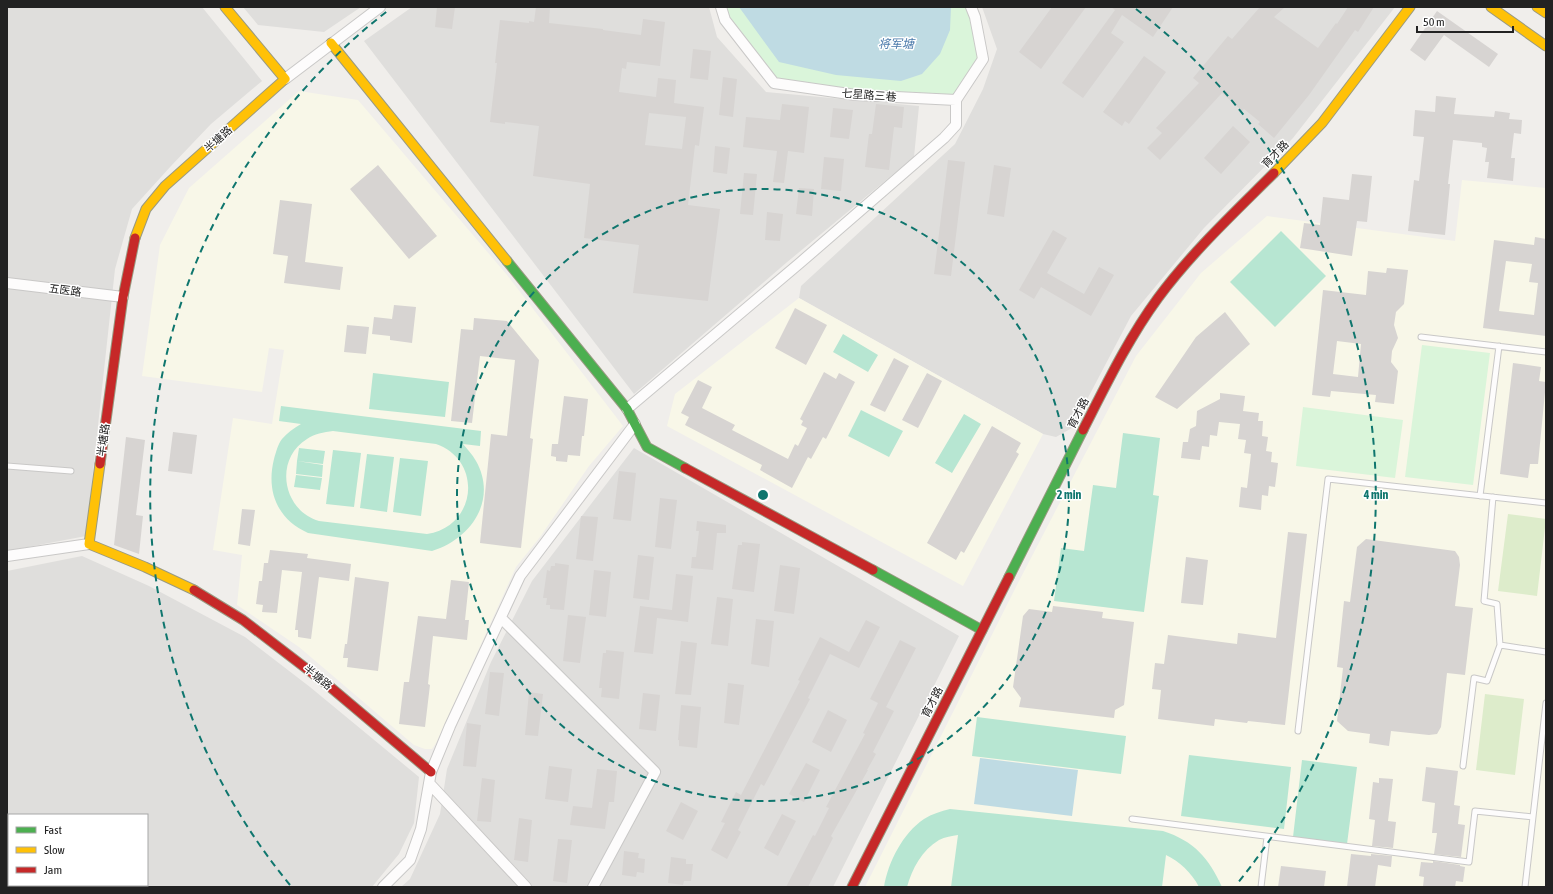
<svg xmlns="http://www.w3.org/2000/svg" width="1553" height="894" viewBox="0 0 1553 894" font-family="'Asap Condensed','Noto Sans SC',sans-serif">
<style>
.residential{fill:#dfdedc;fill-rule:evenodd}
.education{fill:#f8f7e8}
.grass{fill:#ddeccb}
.park{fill:#daf5da}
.pitch{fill:#b7e6d2;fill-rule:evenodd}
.water{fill:#bfdbe3}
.building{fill:#d7d4d2;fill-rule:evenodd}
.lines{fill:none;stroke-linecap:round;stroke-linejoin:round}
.lane-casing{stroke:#c9c8c7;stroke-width:7}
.street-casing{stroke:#c9c8c7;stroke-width:12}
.fast-casing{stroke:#999a82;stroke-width:11}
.slow-casing{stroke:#999a82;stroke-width:11}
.jam-casing{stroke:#999a82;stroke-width:11}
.lane{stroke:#fdfcfc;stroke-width:5}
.street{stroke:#fdfcfc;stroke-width:10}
.fast{stroke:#4caf50;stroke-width:9}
.slow{stroke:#ffc107;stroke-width:9}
.jam{stroke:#c62828;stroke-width:9}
.ring{fill:none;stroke:#0f766e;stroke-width:2;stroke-dasharray:7 5}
.labels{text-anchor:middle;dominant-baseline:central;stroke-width:3;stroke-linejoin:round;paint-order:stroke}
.street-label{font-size:11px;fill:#222;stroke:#fff}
.water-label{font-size:12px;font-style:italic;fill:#4a7aab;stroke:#fff}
.centre{fill:#0f766e;stroke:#fff;stroke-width:2}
.ring-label{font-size:12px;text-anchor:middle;font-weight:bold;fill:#0f766e;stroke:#fff;stroke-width:3;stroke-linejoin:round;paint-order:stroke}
</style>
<rect width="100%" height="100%" fill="#f0eeeb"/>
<path class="residential" d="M7,7h195l60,74 -51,43 -40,42 -39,43 -17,60 -29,267 -79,15z
M243,7h118l-37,25 -66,-7z
M412,7h297l8,30 49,55 153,14 -5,51 -128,106 -152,131 -270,-353z
M982,7h413l-102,131 -89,90 -73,88 -59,112 -16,9 -13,-3 -244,-136 2,-12 154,-142 28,-55 14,-40z
M634,448l325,188 -126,251h-432l9,-8 30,-65 7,-45 44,-107 41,-81z
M82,556l67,30 96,51 65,50 109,90 -5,46 -15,31 -27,33h-365v-316zM9,815h138v70h-138z"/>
<path class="education" d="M299,91l59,9 149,175 116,151 -34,40 -49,71 -24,30 -80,176 -4,6h-7l-11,-4 -115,-98 -62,-42 5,-50 -29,-5 20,-132 39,6 12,-74 -15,-2 -7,44 -120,-16 18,-131 29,-57z
M1462,180l84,8v699h-681l153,-304 118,-227 65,-83 66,-57 188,25z
M799,298l244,136 -80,152 -296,-160 8,-32z"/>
<path class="grass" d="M1508,514l38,5 -9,77 -39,-5z
M1485,694l39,5 -9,76 -39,-5z"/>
<path class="park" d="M721,7h250l12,52 -27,41 -182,-17z
M1422,345l68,8 -17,132 -68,-8z
M1303,407l100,13 -8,58 -99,-12z"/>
<path class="pitch" d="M1281,231l45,45 -51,51 -45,-45z
M843,334l35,21 -10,17 -35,-20z
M373,373l76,9 -4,35 -76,-8z
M281,406l200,25 -1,15 -17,-2c4,5 9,10 13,17 22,39 -5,78 -44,90l-124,-18c-31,-14 -42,-42 -34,-74 2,-7 4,-15 8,-20 5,-6 12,-11 19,-15l-22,-3zM333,431l103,13c48,17 40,83 -9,90l-108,-13c-37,-11 -45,-62 -12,-82 7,-5 17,-7 26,-8z
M861,410l42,21 -14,26 -41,-21z
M964,414l17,10 -29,49 -17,-10z
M1123,433l37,5 -7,57 6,1 -15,116 -90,-11 7,-53 23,3 9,-66 23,3z
M299,448l26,3 -2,13 -26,-3z
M333,450l28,3 -7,54 -28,-3z
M367,454l27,3 -7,55 -27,-4z
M400,458l28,3 -7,55 -28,-4z
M297,461l26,4 -1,12 -26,-3z
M296,475l26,3 -2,12 -26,-3z
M977,717l149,19 -5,38 -149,-18z
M1189,755l102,12 -7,62 -103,-13z
M1302,760l55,7 -10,77 -54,-7z
M950,809l213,22c31,10 46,27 59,56h-23c-8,-15 -19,-25 -33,-32l-4,32h-211l7,-52c-6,1 -13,2 -19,5 -17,10 -27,29 -32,47h-23c4,-25 19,-54 40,-68 8,-5 17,-8 26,-10z"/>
<path class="water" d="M739,7h212l-1,23 -10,24 -18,20 -21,7 -65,-6 -57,-13z
M980,758l98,12 -6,46 -98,-12z"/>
<path class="building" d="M437,7h18l-3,22 -17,-2z
M536,7h14l-1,16 54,6v1l38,5 2,-16 22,3 -5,44 -33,-4 -1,7 -4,-1 -3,24 37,5 2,-19 18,2 -2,23 30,4 -5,39 -4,-1 -7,60 32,4 -12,92 -75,-8 6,-48 -55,-7 6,-54 -57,-8 6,-50 -34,-4v2l-15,-2 7,-59h-2l5,-43 29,3v-2l5,1zM649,113l37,4 -4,32 -37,-4z
M1052,7h34l-45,62 -22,-17z
M1111,7h62l-20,30 -31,-22 -11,18 13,9 -41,56 -21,-15 53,-73z
M1260,7h25l-11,10 44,31 18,-25 1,1 11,-17h26l-16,25 -3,-2 -46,65 -35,43 -16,-14 2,-2 -16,-13 -2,2 -20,-18 -62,67 -13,-12 15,-15 -6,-5 43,-45 -6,-5 35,-42 4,3z
M1437,11l61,43 -9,13 -45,-32 -19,26 -15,-11z
M693,49l18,2 -3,29 -18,-2z
M1144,56l22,16 -37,52 -4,-3 -3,5 -19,-14z
M723,77l14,2 -4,38 -14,-2z
M1436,96l20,2 -2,16 40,3 1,-6 15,2 -1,6 13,1 -1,14 -7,-1 -3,25h4l-2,23 -26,-3 2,-16h-4l2,-14 -5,-1v-4l-29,-3 -5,44h2l-5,51 -37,-4 6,-51 5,1 5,-44 -11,-1 2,-26 20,2z
M782,104l27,3 -5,46 -16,-2 -4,32 -11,-1 4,-31 -34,-4 3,-30 34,3z
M876,104l28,3 -2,21 -8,-1 -5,43 -24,-3 4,-33h3z
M833,108l20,2 -4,29 -19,-2z
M1233,126l17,16 -29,32 -17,-16z
M715,146l15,2 -3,26 -14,-2z
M824,157l20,2 -3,32 -20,-2z
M948,160l17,2 -14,114 -17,-2z
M378,165l59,71 -28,23 -59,-70z
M994,165l17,3 -7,49 -17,-3z
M744,173l13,1 -4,41 -13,-1z
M1352,174l20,2 -5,46 -10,-1 -5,35 -52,-8 4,-25 16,2 3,-28 26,3z
M799,188l15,1 -2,27 -16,-2z
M280,200l32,4 -7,58 38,5 -3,23 -56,-7 4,-27 -15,-2z
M767,212l16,2 -3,27 -15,-1z
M1053,230l14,8 -20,35 37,21 15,-27 15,8 -23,41 -50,-29 -7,12 -15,-9z
M1535,237l11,2v97l-63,-8 11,-88 40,5zM1506,261l26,3 -3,18 9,1 -4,32 -35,-4z
M1387,268l21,2 -4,34 -8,8 -2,13 4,13 -6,13 -1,11 7,9 -4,33 -19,-2 1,-7 -45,-4 -1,6 -18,-2 11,-105 43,5 2,-24 18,2zM1337,341l24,3 -3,33 -25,-3z
M394,305l22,2 -4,36 -22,-3v-4l-18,-2 2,-17 18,2z
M795,308l32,17 -21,40 -31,-17z
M1225,312l25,32 -73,65 -22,-12 41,-60z
M474,318l33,3 32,39 -9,78 3,1 -12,109 -41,-5 11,-109 16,2 8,-76 -35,-4 -8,67 -21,-2 10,-92 12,1z
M347,325l22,2 -3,27 -22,-2z
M894,358l15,8 -24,46 -15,-7z
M1513,363l28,4 -2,14 7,1 -8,82h-8l-2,14 -28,-4z
M824,372l12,7 3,-6 16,9 -29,57 -3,-2 -12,22 -3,-2 -16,31 -32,-18 2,-5 -77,-40 4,-8 -8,-4 17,-33 14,7 -10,21 33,17 -3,5 56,29 7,-15 3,2 9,-18 -6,-3 2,-4 -3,-2z
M927,373l15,8 -24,47 -16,-8z
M1220,393l25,3 -2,15 16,2 -1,8h5l-1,15 6,1 -2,14 6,1 -1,10 7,1 -3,24 -6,-1 -1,10 -6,-1 -1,15 -22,-3 2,-20 6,1 4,-34 -7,-1 2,-13 -8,-1 2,-15 -21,-2 -2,14 -7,-1 -1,12 -7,-1 -2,14 -19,-2 2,-16h5l2,-13 6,-3 1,-15 23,-12z
M564,396l24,3 -4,37h-2l-2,20 -12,-1 -1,7 -11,-1v-4l-5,-1 1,-12h6z
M992,426l29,17 -5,9 3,2 -55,99 -3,-2 -5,9 -29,-17z
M173,432l24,3 -5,39 -24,-3z
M126,437l19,3 -9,75 7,1 -4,38 -25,-9z
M619,471l17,2 -5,48 -18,-2z
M660,498l17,2 -6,49 -16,-2z
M242,509l13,1 -5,36 -12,-2z
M581,516l17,1 -5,44 -17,-2z
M697,521l29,4v8h-9l-4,37 -22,-2 1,-11h4l3,-26h-3z
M1288,532l19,2 -22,191 -37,-4 -1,2 -32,-4 -1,7 -56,-7 3,-29 -9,-1 3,-26 9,1 4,-29 69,9 1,-11 38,5z
M1366,539l89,12 4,6 1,8 -5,41 18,2 -8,67 -18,-2 -6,54 -4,7 -8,1 -38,-4 -2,15 -20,-3 1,-9 -22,-3 -11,-10 6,-53 -6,-1 7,-66 6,1 7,-55z
M742,542l18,2 -6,48 -22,-3 6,-44h4z
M270,550l38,4 -1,4 44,6 -2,17 -30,-4 -8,62 -13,-2v-7h-3l7,-58 -20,-2 -5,43 -15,-1 1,-7 -7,-1 3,-23h3l2,-18h4z
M638,555l16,2 -5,43 -16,-2z
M1186,557l22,3 -5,45 -22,-2z
M555,563l14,2 -5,45 -14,-1v-4h-4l1,-7h-4l4,-28 3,1 1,-5h4z
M780,565l20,3 -6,46 -20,-3z
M594,570l17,2 -5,45 -17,-2z
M676,574l17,2 -5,46 -31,-4 -4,36 -19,-2 6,-46 32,4z
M355,577l34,5 -11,89 -31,-4 1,-9h-5l2,-14h2z
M451,580l18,2 -4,38h4l-2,20 -34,-4 -5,48 2,1 -5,42 -26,-3 5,-42h5l9,-66 28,3z
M717,597l16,2 -5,47 -17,-2z
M1053,606l50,6 -1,6 32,4 -10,83 -9,5 -1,8 -95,-11 2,-9 -8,-11 10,-71 6,-7 23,3z
M568,615l18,2 -6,46 -17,-2z
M756,619l18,2 -5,46 -18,-3z
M866,620l14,7 -21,41 -29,-14 -22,44 2,1 -46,87 -3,-2 -23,46 3,2 -14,27 -16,-9 14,-27 -4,-1 15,-30 5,3 59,-114 -2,-1 22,-43 29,15z
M900,640l16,8 -30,59 8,4 -21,41 3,2 -9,16h1l-37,66 2,2 -25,49h-22l27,-52 2,1 14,-28 -3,-1 39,-73 -2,-1 15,-30 -8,-4z
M681,641l16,2 -6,52 -16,-1z
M606,650l18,2 -5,47 -18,-2 1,-9h-3l4,-35h3z
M490,672l14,1 -5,43 -14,-2z
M728,683l16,2 -5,40 -15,-2z
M529,692l14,2 -5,42 -13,-1z
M643,693l17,2 -4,36 -17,-2z
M681,705l20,2 -4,41 -18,-2v-6h-1z
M828,710l19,10 -16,32 -19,-10z
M467,723l14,2 -5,42 -13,-1z
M806,763l14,7 -16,32 -15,-8z
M549,766l23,3 -4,33 -23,-3z
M1426,767l32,4 -4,34 6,1 -2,18 7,1 -4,32 -27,-3 3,-21h-5l3,-30 -13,-2z
M597,769l20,2 -3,31h-5l-4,27 -35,-4 3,-19 19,2z
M482,778l13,2 -4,42 -14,-1z
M1379,778l14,1 -5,42 8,1 -3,26 -21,-2 3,-26 -6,-1 4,-37 6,1z
M681,802l17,9 -15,29 -17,-9z
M782,814l14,7 -18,35 -14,-8z
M519,818l13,2 -4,42 -14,-2z
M558,839l14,1 -5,43 -14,-2z
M624,851l15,2 -1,5 7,1 -1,14 -7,-1 -1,5 -14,-2z
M1351,854l20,2v-2l21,2 -1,11 -13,-2 -3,22h-28z
M671,857l15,2v5h7l-2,17h-7l-1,4 -15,-2z
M1433,861l27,4v1l5,1 -2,15 -7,-1 -1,6h-32l1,-10 -5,-1 2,-14 12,1z
M1281,866l45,5 -2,16h-46z"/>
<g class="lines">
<defs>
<path id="lane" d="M1421,337l125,15
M7,466l64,5
M1480,496l19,-150
M1493,497l-9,104 13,3 3,41
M1298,731l30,-252 218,24
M1463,766l11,-88 13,3 13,-36 46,7
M1132,819l337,43 6,-51 58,6
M1261,887l6,-50
M1525,887l21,-184"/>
<path id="street" d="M721,7l4,13 49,63 82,12 100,5 27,-41 -8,-42 -4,-10
M285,79l95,-72
M7,283l116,14
M627,409l174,-147 143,-124 12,-13v-25
M7,556l82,-12
M501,618l154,154 -62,115
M429,783l97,104
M383,887l27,-27 11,-31 10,-57 19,-46 70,-150 115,-152"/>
<path id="fast" d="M507,261l120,148 20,38 38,21
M873,570l109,60
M1009,577l74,-147"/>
<path id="slow" d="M1491,7l55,39
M1537,7l9,6
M331,43l176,218
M1274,173l48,-50 88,-116
M135,238l11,-29 19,-23 120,-107 -60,-72
M100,464l-11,80 56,23 49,23"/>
<path id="jam" d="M1083,430c23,-45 45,-91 75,-132 34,-46 76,-85 116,-125
M100,464l23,-167 12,-59
M685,468l188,102
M194,590l49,30 86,66 102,86
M852,887l157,-310"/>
</defs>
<use href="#lane" class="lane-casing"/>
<use href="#street" class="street-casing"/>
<use href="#fast" class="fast-casing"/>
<use href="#slow" class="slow-casing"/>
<use href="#jam" class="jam-casing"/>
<use href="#lane" class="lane"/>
<use href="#street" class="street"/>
<use href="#fast" class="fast"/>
<use href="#slow" class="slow"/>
<use href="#jam" class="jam"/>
</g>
<g class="ring">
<circle cx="763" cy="495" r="306"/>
<path d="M290 885A613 613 0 0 1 390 9M1136 9A613 613 0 0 1 1236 885"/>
</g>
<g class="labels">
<g class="street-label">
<text transform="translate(869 95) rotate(4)">七星路三巷</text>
<text transform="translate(218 139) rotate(-42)">半塘路</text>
<text transform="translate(1275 154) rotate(-46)">育才路</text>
<text transform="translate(65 290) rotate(7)">五医路</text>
<text transform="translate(1078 413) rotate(-63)">育才路</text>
<text transform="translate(103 440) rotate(-82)">半塘路</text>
<text transform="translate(318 677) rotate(39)">半塘路</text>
<text transform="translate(932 702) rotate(-63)">育才路</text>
</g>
<g class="water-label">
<text x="896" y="44">将军塘</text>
</g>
</g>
<circle cx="763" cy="495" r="6" class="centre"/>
<g class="ring-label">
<text x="1069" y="499">2 min</text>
<text x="1376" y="499">4 min</text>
</g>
<rect width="1553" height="894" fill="none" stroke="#222222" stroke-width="16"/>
<rect x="8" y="814" width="140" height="72" fill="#ffffff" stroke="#a7a7a7"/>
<rect x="16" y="827" width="20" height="6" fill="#4caf50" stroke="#a7a7a7"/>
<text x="44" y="834" font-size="12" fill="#222222">Fast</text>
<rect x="16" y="847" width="20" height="6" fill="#ffc107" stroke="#a7a7a7"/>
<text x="44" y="854" font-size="12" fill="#222222">Slow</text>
<rect x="16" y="867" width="20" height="6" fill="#c62828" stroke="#a7a7a7"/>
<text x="44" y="874" font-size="12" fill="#222222">Jam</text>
<path d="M1417 26v6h96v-6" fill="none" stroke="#222222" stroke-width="2"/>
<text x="1423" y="26" font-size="12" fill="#222222" stroke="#ffffff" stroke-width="3" paint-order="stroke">50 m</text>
</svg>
